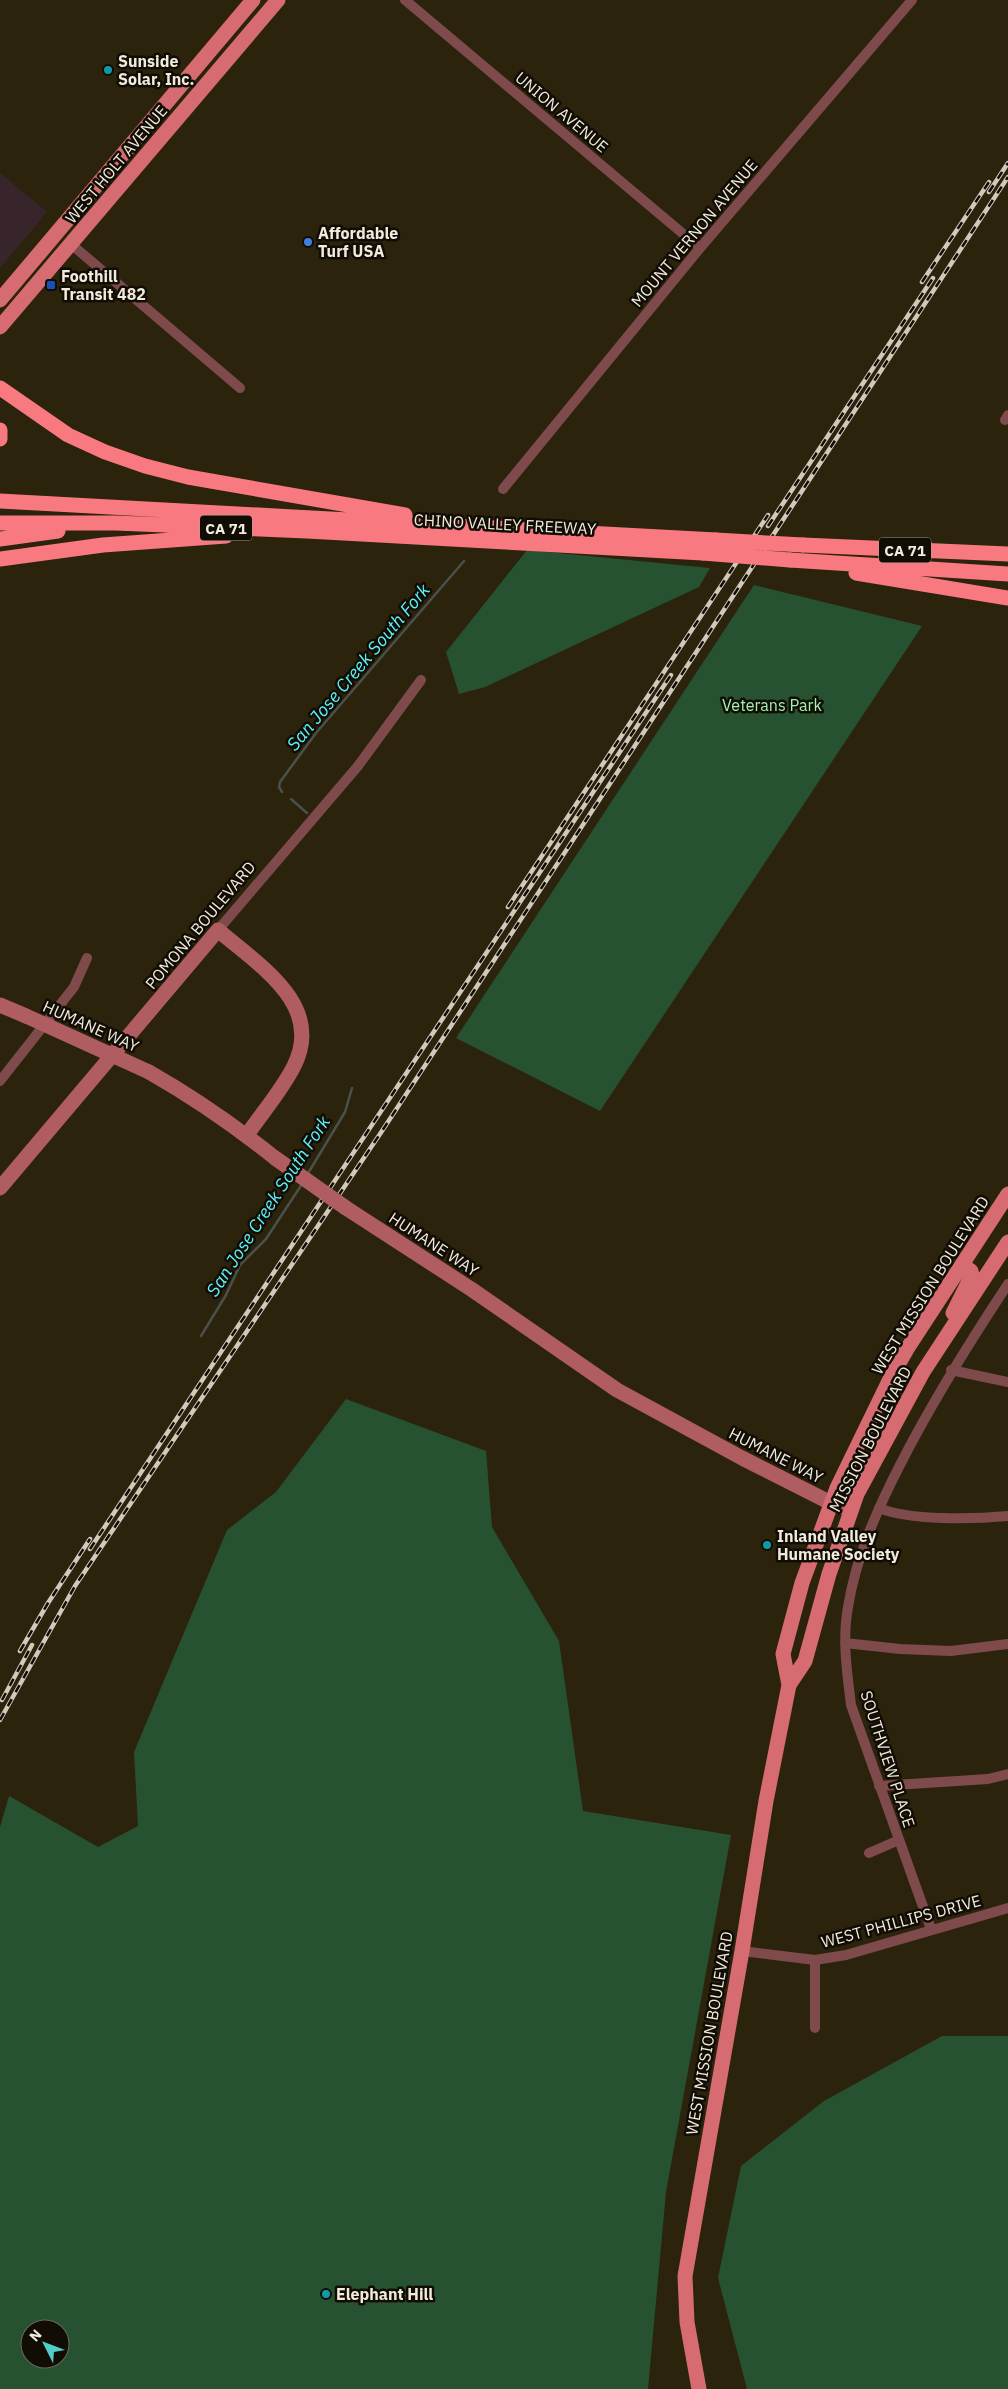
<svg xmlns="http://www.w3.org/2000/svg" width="1008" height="2389" viewBox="0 0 1008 2389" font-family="'IBM Plex Sans',sans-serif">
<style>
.commercial{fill:#38252b}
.green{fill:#275231;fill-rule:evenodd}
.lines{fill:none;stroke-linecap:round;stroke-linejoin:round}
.stream{stroke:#4a504c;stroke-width:2.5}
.street{stroke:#7e4a4c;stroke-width:10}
.secondary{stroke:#b05d62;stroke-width:15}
.primary{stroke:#d66c72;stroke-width:15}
.highway{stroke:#f97981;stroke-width:15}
.rail-casing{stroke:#d1cabc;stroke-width:4.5}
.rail{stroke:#110d05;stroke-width:2.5;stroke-dasharray:8;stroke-linecap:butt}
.secondary-bridge{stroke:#b05d62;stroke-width:15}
.highway-bridge{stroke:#f97981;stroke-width:15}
.culture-dot{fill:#0f9aa8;stroke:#110d05;stroke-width:2}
.shop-dot{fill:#3f7fe0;stroke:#110d05;stroke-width:2}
.transit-dot{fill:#1a4fb4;stroke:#110d05;stroke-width:2}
.labels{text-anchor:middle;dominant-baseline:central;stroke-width:5;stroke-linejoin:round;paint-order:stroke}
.shield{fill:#110d05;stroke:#aea89d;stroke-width:1}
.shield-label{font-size:15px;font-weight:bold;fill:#f1ebde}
.poi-label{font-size:16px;font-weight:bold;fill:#f1ebde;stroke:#110d05;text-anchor:start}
.street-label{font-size:16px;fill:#f1ebde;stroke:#110d05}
.park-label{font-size:16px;fill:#9ef5af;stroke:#110d05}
.water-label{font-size:18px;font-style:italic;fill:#5cf4fd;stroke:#110d05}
</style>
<rect width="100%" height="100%" fill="#2c230d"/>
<path class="commercial" d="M0,173l47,39 -47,56z"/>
<path class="green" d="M527,550l183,18 -11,19 -214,100 -26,7 -13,-42z
M754,585l168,41 -322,485 -144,-73z
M346,1399l140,52 6,76 67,114 24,170 148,24 -65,357 -18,197h-648v-562l9,-31 89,51 40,-21 -4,-74 93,-222 49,-38zM30,2329h30v30h-30z
M942,2036h66v353h-261l-29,-111 23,-112 83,-65z"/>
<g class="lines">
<path class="stream" d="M282,792l-3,-5 1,-5 36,-49 148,-172
M291,799l16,14
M307,1175l38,-63 7,-24
M201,1336l25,-41 14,-30 26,-26 36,-55"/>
<path class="street" d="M405,0l295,248
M71,244l169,144
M1005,420l3,-5
M503,489l197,-241 212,-248
M218,930l140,-164 63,-86
M0,1081l74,-94 13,-29
M951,1370l57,12
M879,1508c31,13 95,11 129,8
M845,1643l55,6 51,2 57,-7
M879,1786l109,-7 20,-5
M869,1853l30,-13
M931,1929l-80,-224c-4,-33 -9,-66 -3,-98 8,-50 29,-97 52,-142 32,-63 69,-122 108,-181
M742,1951l73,9 31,-5 162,-47
M815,1960v68"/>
<path class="secondary" d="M0,1005l26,11
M149,1072c44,25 86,54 126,86
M0,1188l218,-258c40,35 107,74 76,136 -12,24 -32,47 -47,69
M346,1208l125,81 146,101 125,68 89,45 20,7"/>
<path class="primary" d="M0,300l253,-300
M0,327l278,-327
M953,1313l19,-38 -1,-4 -9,-6
M789,1685l16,-24 24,-87 28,-80 66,-122 85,-130
M699,2389l-12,-67 -2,-46 57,-325 24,-150 23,-116 -6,-31 19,-71 35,-95 54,-111 16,-28 101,-155"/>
<path class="highway" d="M0,388l68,47 37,17 40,14 43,11 217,38
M0,430v9
M0,501l716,39
M0,523h116l191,8 396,22
M0,539l58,-8
M803,545l205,9
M0,559l103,-14 123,-9
M790,560l218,14
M856,573l152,25"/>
<defs>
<path id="rail" d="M989,192l19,-29
M922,282l67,-100
M768,526l165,-248
M508,907l260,-392
M90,1549l581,-874
M20,1651l28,-48 42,-64
M2,1700l30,-55
M0,1720l75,-134 307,-455 626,-954"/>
</defs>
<use href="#rail" class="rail-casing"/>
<use href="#rail" class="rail"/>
<path class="secondary-bridge" d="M26,1016l123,56
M275,1158l71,50"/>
<path class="highway-bridge" d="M716,540l87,5
M703,553l87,7"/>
</g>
<g class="culture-dot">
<circle cx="108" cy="70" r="5"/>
<circle cx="767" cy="1545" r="5"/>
<circle cx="326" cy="2294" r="5"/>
</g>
<circle class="shop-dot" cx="308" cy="242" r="5"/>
<rect class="transit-dot" x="46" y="280" width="10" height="10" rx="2.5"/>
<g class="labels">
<g class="shield">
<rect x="200" y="515.5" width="52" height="25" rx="4"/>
<rect x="879" y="537.5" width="52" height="25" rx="4"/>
</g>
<g class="shield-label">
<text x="226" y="528">CA 71</text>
<text x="905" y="550">CA 71</text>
</g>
<g class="poi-label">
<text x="118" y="61">Sunside<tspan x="118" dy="18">Solar, Inc.</tspan></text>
<text x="318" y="233">Affordable<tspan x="318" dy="18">Turf USA</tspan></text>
<text x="61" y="276">Foothill<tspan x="61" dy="18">Transit 482</tspan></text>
<text x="777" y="1536">Inland Valley<tspan x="777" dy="18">Humane Society</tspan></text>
<text x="336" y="2294">Elephant Hill</text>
</g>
<g class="street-label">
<text transform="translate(562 112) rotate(40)">UNION AVENUE</text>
<text transform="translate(116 164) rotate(-50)">WEST HOLT AVENUE</text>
<text transform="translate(694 233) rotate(-50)">MOUNT VERNON AVENUE</text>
<text transform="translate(505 524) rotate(3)">CHINO VALLEY FREEWAY</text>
<text transform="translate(200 925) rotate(-50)">POMONA BOULEVARD</text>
<text transform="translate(91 1026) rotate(24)">HUMANE WAY</text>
<text transform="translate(434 1244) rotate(33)">HUMANE WAY</text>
<text transform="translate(930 1285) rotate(-58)">WEST MISSION BOULEVARD</text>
<text transform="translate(870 1439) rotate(-63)">MISSION BOULEVARD</text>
<text transform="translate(776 1455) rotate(27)">HUMANE WAY</text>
<text transform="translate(888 1759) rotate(72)">SOUTHVIEW PLACE</text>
<text transform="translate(901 1921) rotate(-15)">WEST PHILLIPS DRIVE</text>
<text transform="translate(709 2033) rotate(-80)">WEST MISSION BOULEVARD</text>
</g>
<g class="park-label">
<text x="772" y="705">Veterans Park</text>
</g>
<g class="water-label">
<text transform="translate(358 667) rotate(-50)">San Jose Creek South Fork</text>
<text transform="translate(268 1206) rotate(-57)">San Jose Creek South Fork</text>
</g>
</g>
<g transform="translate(45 2344) rotate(312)"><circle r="24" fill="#110d05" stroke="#6b665c"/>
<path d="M0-4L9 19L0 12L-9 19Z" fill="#52cdcb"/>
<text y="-8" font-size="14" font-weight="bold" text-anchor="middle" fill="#f1ebde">N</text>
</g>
</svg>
